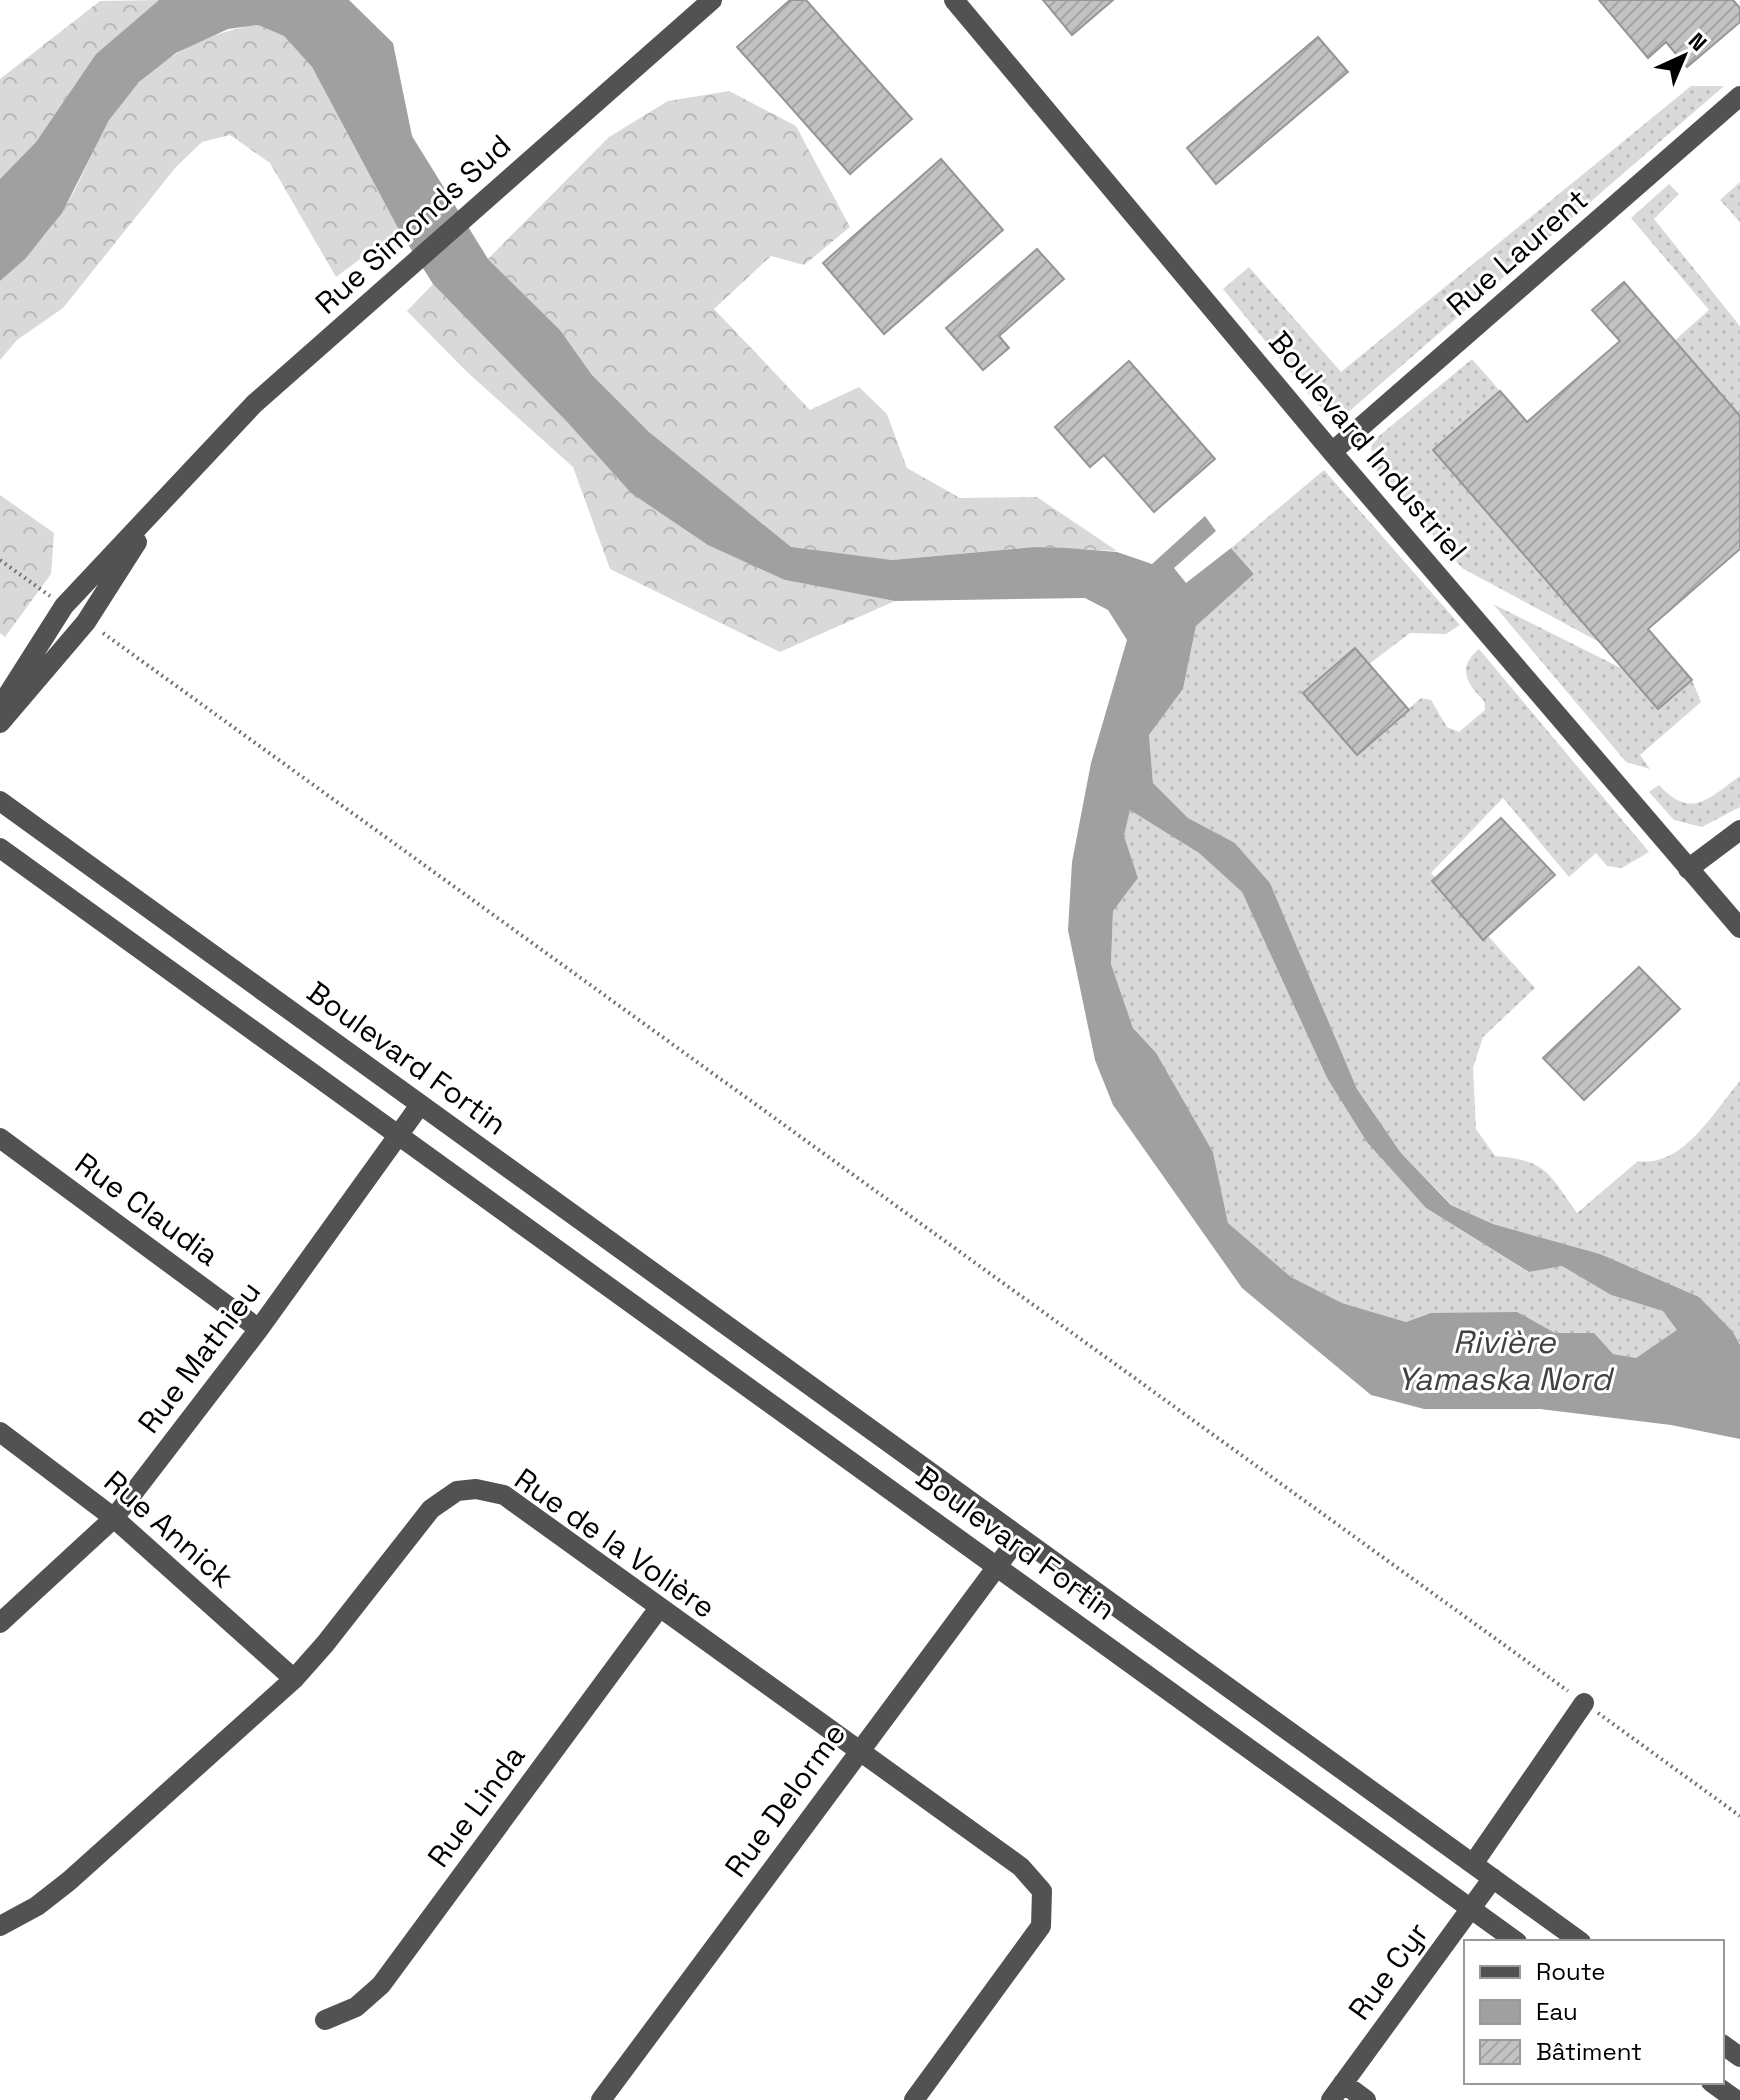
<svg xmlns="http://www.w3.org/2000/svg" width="1740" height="2100" viewBox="0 0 1740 2100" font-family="'Space Grotesk',sans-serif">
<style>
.grass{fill:url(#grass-dots)}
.forest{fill:url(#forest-crowns)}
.water{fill:#a0a0a0;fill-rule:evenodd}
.building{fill:url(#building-hatch);stroke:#969696;stroke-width:2}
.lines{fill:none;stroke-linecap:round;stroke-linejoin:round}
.path{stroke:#747474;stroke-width:4;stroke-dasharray:2 4;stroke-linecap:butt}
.minor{stroke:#525252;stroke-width:20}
.labels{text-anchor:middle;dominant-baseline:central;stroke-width:6;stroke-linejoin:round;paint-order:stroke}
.street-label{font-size:30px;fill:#000;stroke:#fff}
.water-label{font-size:32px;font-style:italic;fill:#414141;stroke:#fff}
</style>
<defs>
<pattern id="grass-dots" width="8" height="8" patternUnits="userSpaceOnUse" patternTransform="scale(2)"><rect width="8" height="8" fill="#d9d9d9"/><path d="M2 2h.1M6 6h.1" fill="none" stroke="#b8b8b8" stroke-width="1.8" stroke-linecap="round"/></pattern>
<pattern id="forest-crowns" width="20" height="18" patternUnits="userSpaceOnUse" patternTransform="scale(2)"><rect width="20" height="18" fill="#d9d9d9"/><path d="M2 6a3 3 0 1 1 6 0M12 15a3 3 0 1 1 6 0" fill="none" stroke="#b8b8b8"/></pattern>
<pattern id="building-hatch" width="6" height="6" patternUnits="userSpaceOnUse" patternTransform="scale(2)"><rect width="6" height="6" fill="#c2c2c2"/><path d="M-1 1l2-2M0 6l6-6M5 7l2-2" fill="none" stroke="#a5a5a5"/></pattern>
</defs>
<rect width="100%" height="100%" fill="#fff"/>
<path class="grass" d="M1691,86h33l-378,328 -21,-3 -10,-9 -92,-113 26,-22 92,105z
M1740,182v40l-20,-22z
M1669,184l10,10 -25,25 86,107v90l-66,-75 35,-31 -78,-92z
M1472,359l28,32 -67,59 168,193 -139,-75 -85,-96 -6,-25 8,-11z
M1324,470l136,155 -14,9 -36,-1 -41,31 -14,-15 -51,44 52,62 65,-57 10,2 16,27 12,5 26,-22 -1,-9c-18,-18 -27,-34 -5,-52l170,203 -27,16 -15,-2 -11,-13 -27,24 -66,-79 -72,75 104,115 -52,49 -10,31 3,61 19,27c52,4 54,18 82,57l61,-52c45,7 76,-50 102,-80v264l-7,-13 -133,-78 -107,-30 -41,-19 -51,-52 -44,-64 -87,-206 -35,-40 -47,-25 -35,-35 -4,-48 34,-46 13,-63 58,-52 -23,-26z
M1493,604l130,65 35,40 34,-29 9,22 -61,53 10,14 -24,-7z
M1740,776v31l-38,20 -28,-7 -25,-28 10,-7c32,35 49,14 81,-9z
M1130,809l69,44 43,39 85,186 99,130 102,64 34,-6 49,29 53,16 14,19 -42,28 -23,-4 -19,-20 -39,-1 -38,-20h-86l-25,9 -64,-19 -51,-26 -63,-54 -15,-71 -57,-98 -23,-26 -22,-64 2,-53 25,-33 -14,-42z"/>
<path class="forest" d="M159,0l-63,54 -60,88 -36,37v-100l100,-78z
M258,25l26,11 28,31 87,163 -63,47 -66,-114 -40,-28 -28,7 -26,25 -113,141 -46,32 -17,20v-79c23,-20 44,-42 61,-68 20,-29 30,-63 48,-93 32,-52 90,-88 149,-95z
M729,91l67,35 54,101 -46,38 -33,-9 -57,53 96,101 49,-23 28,27 20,54 53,30 77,-1 80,54 -83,-4 -142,13 -101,-12 -142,-116 -57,-57 -32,-45 -72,-71 121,-122 59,-36z
M433,284l135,139 63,70 154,87 110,21 -115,51 -170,-83 -37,-102 -106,-95 -60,-61z
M0,495l54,38 -3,41 -46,63 -5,-4z"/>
<path class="water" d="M159,0h190l44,43 19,93 76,123 72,71 32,45 57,57 142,115 101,13 142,-13 33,1 50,4 35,12 53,-48 11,15 -42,37 12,15 45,-35 23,26 -58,52 -13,63 -34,46 4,48 35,35 47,25 35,40 87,206 44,64 50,52 42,19 107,30 99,43 34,35 7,13v94l-69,-14 -131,-16h-116l-53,-14 -129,-107 -129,-183 -18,-45 -27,-130 4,-68 19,-99 36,-123 -19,-30 -23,-12 -190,3 -110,-21 -77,-35 -77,-52 -63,-70 -135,-139 -34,-54 -87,-163 -28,-31 -26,-11 -30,4 -52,24 -37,29 -30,38 -47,93 -36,45 -26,23v-102l36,-37 60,-88zM1130,810l69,43 43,39 85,186 40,64 59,66 103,64 33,-6 49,29 52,16 14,19 -41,28 -23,-4 -19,-21h-39l-38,-21 -86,1 -25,9 -64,-19 -51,-26 -63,-54 -15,-71 -57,-99 -23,-25 -22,-64 2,-53 25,-33 -14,-42z"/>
<path class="building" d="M790,0h16l106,119 -62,55 -113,-127z
M1043,0h70l-41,35z
M1599,0h134l7,8v14l-53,45 -21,-25 -18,16z
M1318,37l30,35 -132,112 -29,-36z
M941,159l62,71 -119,104 -61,-71z
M1037,249l27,30 -65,57 10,12 -26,22 -37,-42z
M1624,282l116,134v133l-92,80 44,51 -34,29 -225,-259 67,-59 27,31 93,-81 -28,-31z
M1129,361l86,98 -61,53 -50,-57 -14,12 -35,-40z
M1355,648l54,62 -52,45 -54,-62z
M1501,818l54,57 -72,65 -51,-59z
M1639,967l41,42 -96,91 -41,-42z"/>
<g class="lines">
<path class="path" d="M0,560l50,36
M103,633l1465,1058
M1598,1713l142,103"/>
<path class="minor" d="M954,0l378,452 408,476
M1332,452l408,-356
M0,707l64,-101 190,-202 458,-404
M0,723l86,-101 51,-80
M0,801l1581,1141
M0,848l1517,1094
M1688,869l52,-39
M0,1138l259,191
M0,1432l114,86 180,161
M0,1623l114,-105 145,-189 161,-224
M1473,1864l111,-161
M0,1926l37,-20 32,-25 225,-202 31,-35 106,-135 26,-18 19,-2 28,6 517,372 21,24 -1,35 -127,174
M325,2020l31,-13 25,-22 278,-377
M1722,2044l18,13
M1711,2082l25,18
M1343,2083l23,17
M601,2100l418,-563
M1331,2100l162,-222"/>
</g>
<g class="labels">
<g class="street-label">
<text transform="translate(413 224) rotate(-42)">Rue Simonds Sud</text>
<text transform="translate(1517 252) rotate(-41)">Rue Laurent</text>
<text transform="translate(1368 446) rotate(50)">Boulevard Industriel</text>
<text transform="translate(407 1058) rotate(36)">Boulevard Fortin</text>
<text transform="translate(147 1209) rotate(36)">Rue Claudia</text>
<text transform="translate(199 1357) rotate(-53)">Rue Mathieu</text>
<text transform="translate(169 1529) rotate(41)">Rue Annick</text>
<text transform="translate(615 1543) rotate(35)">Rue de la Volière</text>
<text transform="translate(1016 1543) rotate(36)">Boulevard Fortin</text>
<text transform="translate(785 1800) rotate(-54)">Rue Delorme</text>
<text transform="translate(476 1806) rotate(-54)">Rue Linda</text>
<text transform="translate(1388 1971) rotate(-54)">Rue Cyr</text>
</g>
<g class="water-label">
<text x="1504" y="1342">Rivière<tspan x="1504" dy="37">Yamaska Nord</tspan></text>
</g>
</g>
<rect x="1464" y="1940" width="260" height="144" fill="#ffffff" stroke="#999999" stroke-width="2"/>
<rect x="1480" y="1966" width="40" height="12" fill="#525252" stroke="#999999" stroke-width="2"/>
<text x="1536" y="1980" font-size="24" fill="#000000">Route</text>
<rect x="1480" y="2000" width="40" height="24" fill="#a0a0a0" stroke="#999999" stroke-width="2"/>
<text x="1536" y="2020" font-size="24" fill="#000000">Eau</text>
<rect x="1480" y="2040" width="40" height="24" fill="url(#building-hatch)" stroke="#999999" stroke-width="2"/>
<text x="1536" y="2060" font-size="24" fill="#000000">Bâtiment</text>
<g transform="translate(1684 56) rotate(44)" stroke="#ffffff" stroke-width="6" paint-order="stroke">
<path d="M0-6L14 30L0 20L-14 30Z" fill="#000000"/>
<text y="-12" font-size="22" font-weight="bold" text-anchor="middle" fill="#000000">N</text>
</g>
</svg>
